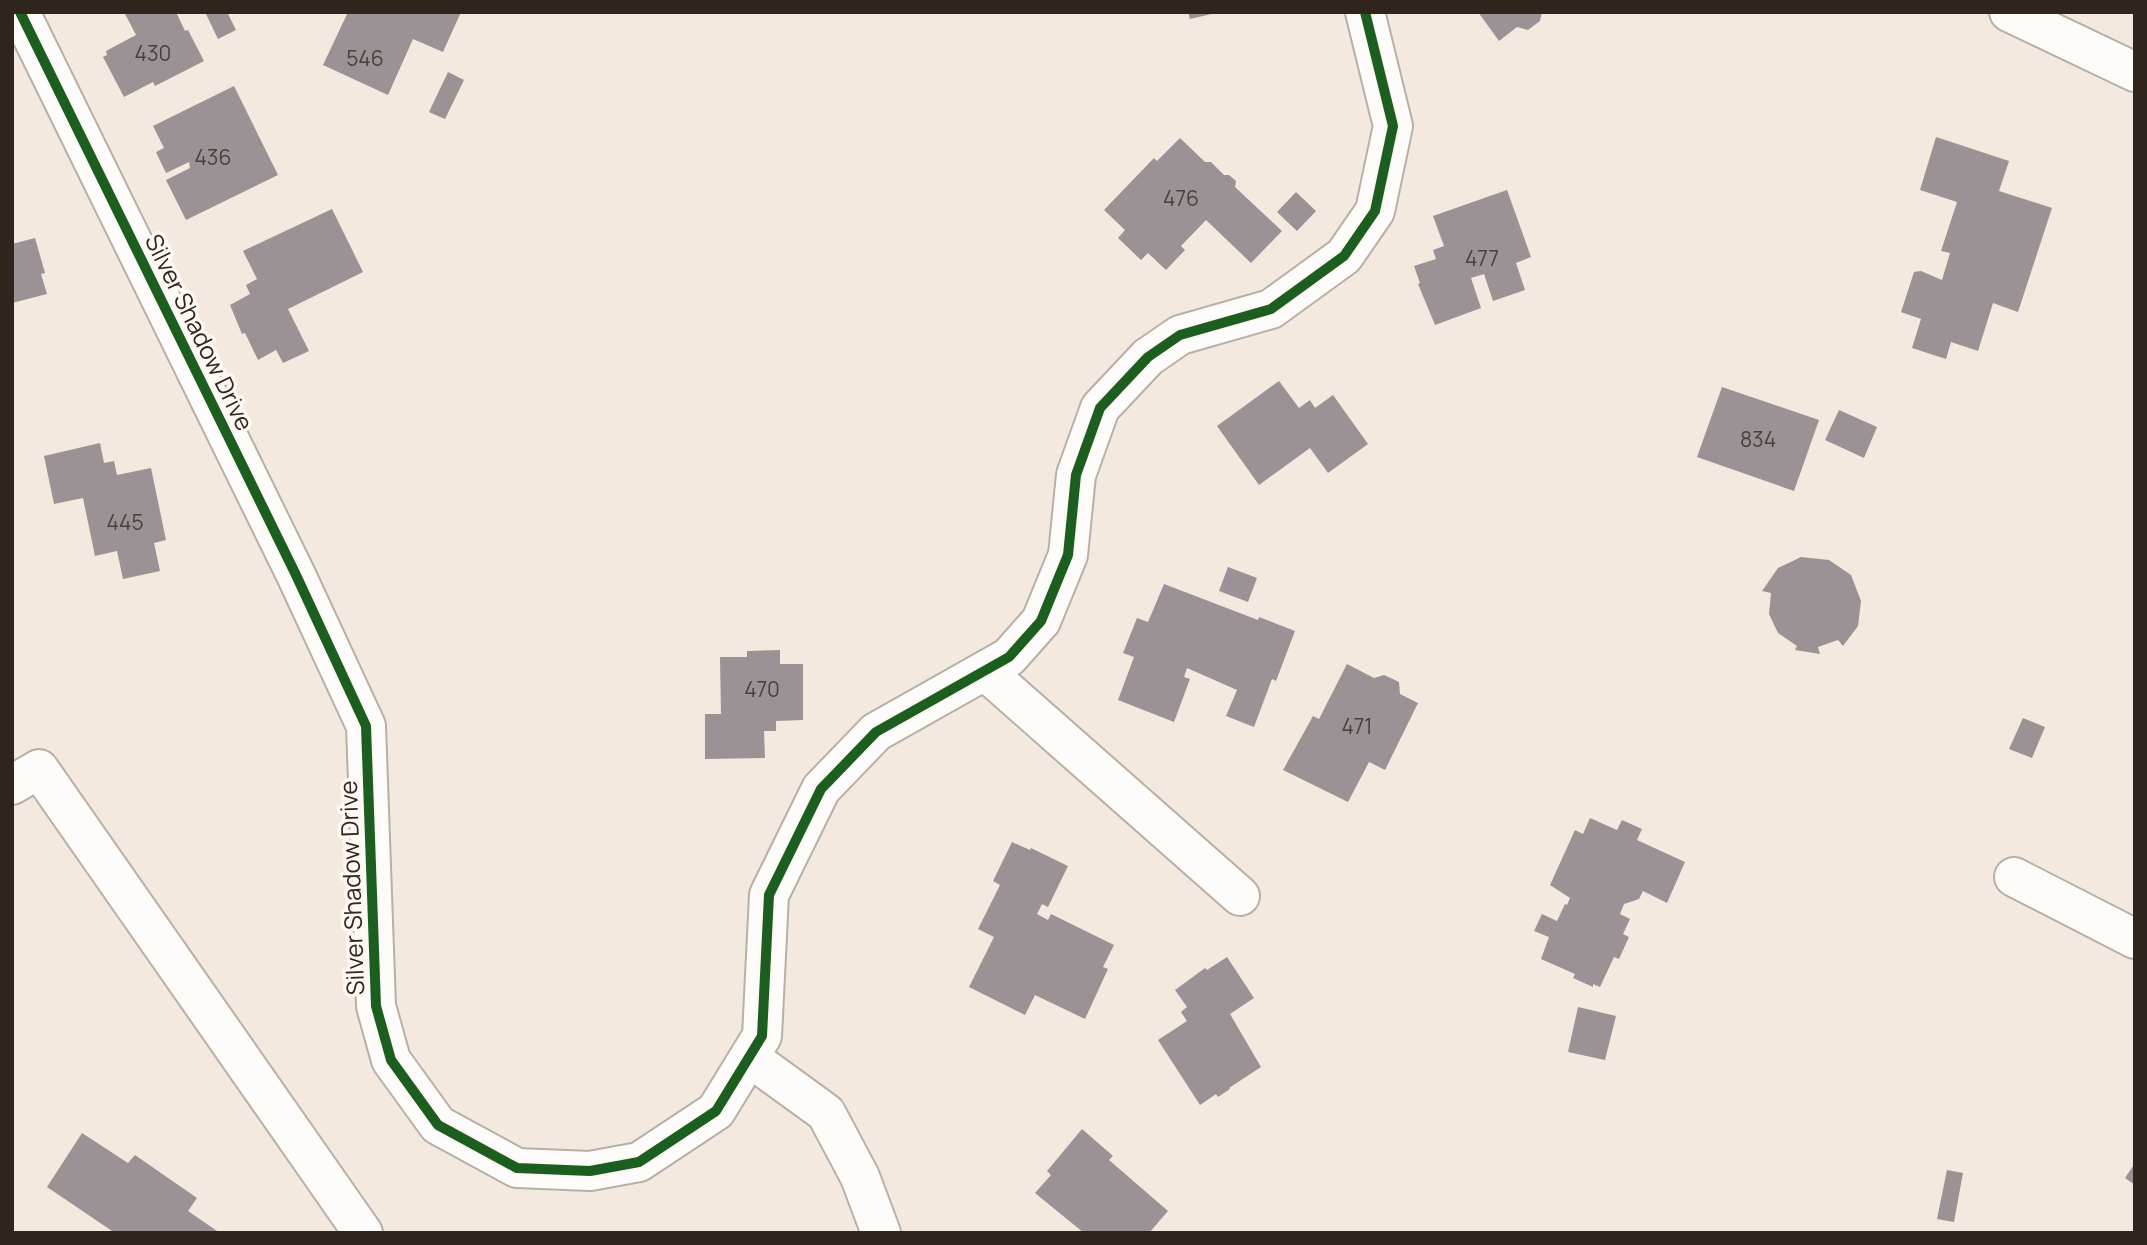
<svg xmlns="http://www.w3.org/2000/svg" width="2147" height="1245" viewBox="0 0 2147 1245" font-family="Manrope,sans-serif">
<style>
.building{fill:#9b9295}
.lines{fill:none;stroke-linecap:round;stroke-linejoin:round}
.minor-casing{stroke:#b8afa6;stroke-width:42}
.minor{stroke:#fdfcfa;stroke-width:38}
.cycleway-casing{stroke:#fef8f4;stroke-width:15}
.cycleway{stroke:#1b5e20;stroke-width:10}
.labels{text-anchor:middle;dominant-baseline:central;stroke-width:7;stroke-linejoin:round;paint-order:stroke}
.number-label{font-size:21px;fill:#4a403a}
.street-label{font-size:24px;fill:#2f251c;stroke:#fef8f4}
</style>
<rect width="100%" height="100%" fill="#f4e9de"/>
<path class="building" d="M124,12h52l9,19 3,-1 16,31 -49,25 -2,-4 -29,15 -21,-40 4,-2 -1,-4 30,-16z
M205,12h22l9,18 -18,9z
M348,12h113l-18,40 -30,-13 -25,56 -65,-30z
M1188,12h28v1l-26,6z
M1478,12h64l-2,9 -12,9 -11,-3 -18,14z
M448,72l16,8 -19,39 -16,-7z
M234,86l44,89 -92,45 -20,-40 24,-12 -1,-6 -23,11 -10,-21 8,-4 -11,-22z
M1936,137l73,24 -10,30 53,17 -34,104 -25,-9 -15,48 -27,-9 -5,17 -34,-11 9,-29 -20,-7 13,-40 7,-1 21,9 8,-27 -9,-2 16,-49 -37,-12z
M1180,138l25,24h6l13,13h5l7,6 -1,6 47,44 -31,32 -45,-43 -25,26 4,4 -19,20 -18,-17 -7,7 -23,-22 7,-8 -21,-20 50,-52 3,3z
M1507,190l24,67 -15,6 9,27 -32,11 -9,-27 -13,4 10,30 -46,17 -17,-41 2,-1 -6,-17 22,-7 -3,-9 11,-4 -11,-30z
M1296,192l20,19 -19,20 -20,-19z
M332,209l31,63 -75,37 21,42 -26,12 -7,-13 -18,10 -13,-27 -3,1 -12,-29 20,-11 -4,-9 11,-6 -14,-28z
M35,238l10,35 -4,1 6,20 -35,9v-59z
M1279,381l20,27 11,-8 5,8 18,-13 35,49 -40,29 -18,-25 -51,37 -42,-59z
M1722,387l97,33 -25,71 -97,-34z
M1839,410l38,17 -13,31 -39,-18z
M100,443l4,20 10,-2 3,14 34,-7 15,72 -12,3 6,28 -37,8 -6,-28 -22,5 -12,-58 -29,6 -10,-48z
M1801,557l28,3 22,15 10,26 -3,25 -15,20 -5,-6 -20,7 2,7 -25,-4 2,-4 -19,-13 -9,-19 2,-21 -9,-2 16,-23z
M1228,567l29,11 -9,24 -29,-11z
M1164,584l94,36 1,-3 36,14 -19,50 -4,-2 -18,48 -28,-11 11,-26 -50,-22 -3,9 6,2 -16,43 -56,-22 16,-43 -11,-4 14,-35 11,4z
M780,650v14h23v56l-27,1v10h-12l1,27 -60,1v-45h16l-1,-57h27v-6z
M1347,664l27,14 10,-3 15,7 1,12 18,9 -33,67 -16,-8 -21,40 -65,-32 30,-54 6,3z
M2023,718l22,9 -13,31 -23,-9z
M1590,818l27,12 5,-10 20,9 -5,11 48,22 -18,41 -24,-12 -4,8 -15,5 -4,10 10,5 -7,15 6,3 -10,22 -5,-2 -14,30 -7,-3v3l-20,-9 2,-4 -34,-15 8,-22 -15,-6 8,-17 15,7 8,-17 2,1 3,-7 -20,-13 25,-55 8,4z
M1012,842l18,8 1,-2 37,18 -20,41 -6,-3 -5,10 11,6 3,-6 63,31 -11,22 5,2 -23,50 -50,-24 -10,20 -56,-28 25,-50 -16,-8 22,-44 -7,-4z
M1227,957l27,41 -24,16 31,53 -32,21 1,1 -12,8 -2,-3 -16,11 -42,-65 29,-19 -6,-9 6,-5 -12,-17 30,-22 2,2z
M1578,1007l38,9 -11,44 -37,-8z
M1082,1129l31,27 -4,4 59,51 -19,22h-65l-49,-40 16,-18 -4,-4z
M82,1133l46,30 7,-8 62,43 -9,13 32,22h-105l-68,-46z
M2135,1163v22l-10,-7z
M1947,1170l16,3 -9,49 -17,-3z"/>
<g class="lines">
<defs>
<path id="minor" d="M20,12l276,563 70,151 10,280 15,54 47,65 79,43 73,3 49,-9 77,-51 46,-75 7,-141 52,-106 55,-57 133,-75 32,-36 27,-66 8,-80 24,-67 48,-51 32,-22 91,-26 73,-53 31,-45 18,-85 -28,-114
M2009,12l126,60
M985,671l255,225
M12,785l27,-16 324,464
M2014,877l121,62
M749,1057l77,56 34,64 21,56"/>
</defs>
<use href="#minor" class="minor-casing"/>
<use href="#minor" class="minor"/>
<defs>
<path id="cycleway" d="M20,12l276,563 70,151 10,280 15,54 47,65 79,43 73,3 49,-9 77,-51 46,-75 7,-141 52,-106 55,-57 133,-75 32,-36 27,-66 8,-80 24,-67 48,-51 32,-22 91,-26 73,-53 31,-45 18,-85 -28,-114"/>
</defs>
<use href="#cycleway" class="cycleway-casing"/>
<use href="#cycleway" class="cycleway"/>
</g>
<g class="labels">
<g class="number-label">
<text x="153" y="53">430</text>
<text x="365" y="58">546</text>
<text x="213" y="157">436</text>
<text x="1181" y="198">476</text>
<text x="1482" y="258">477</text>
<text x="1758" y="439">834</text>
<text x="125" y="522">445</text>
<text x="762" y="689">470</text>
<text x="1357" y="726">471</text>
</g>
<g class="street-label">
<text transform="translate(200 332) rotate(64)">Silver Shadow Drive</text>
<text transform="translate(351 888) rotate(-92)">Silver Shadow Drive</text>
</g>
</g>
<rect width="2147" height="1245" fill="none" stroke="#2f251c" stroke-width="28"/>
</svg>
